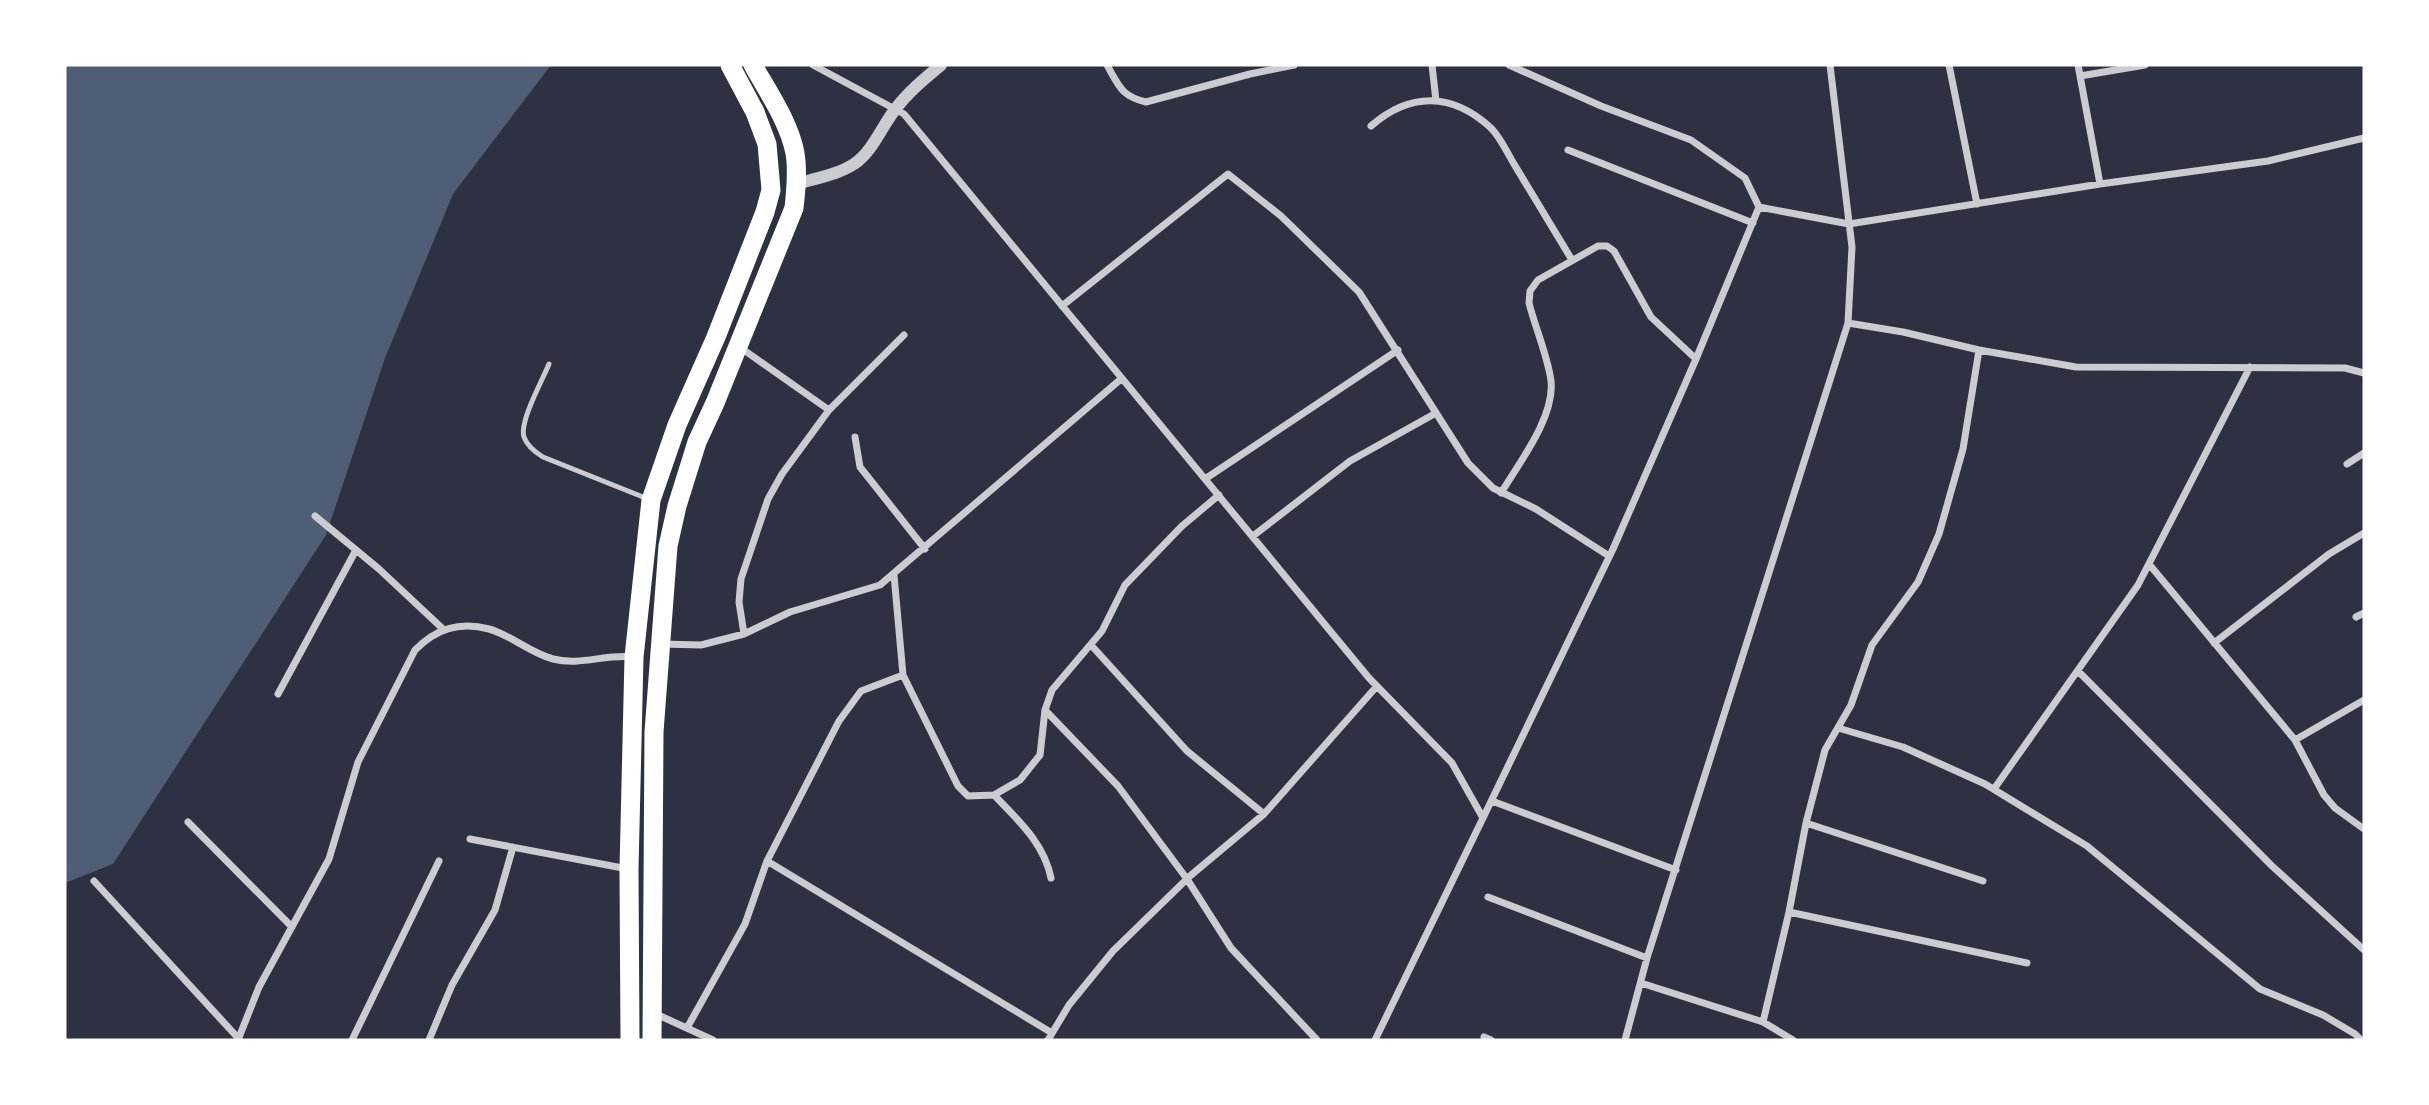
<svg xmlns="http://www.w3.org/2000/svg" width="2429" height="1105" viewBox="0 0 2429 1105" font-family="Jost,sans-serif">
<style>
.water{fill:#4f5d75}
.lines{fill:none;stroke-linecap:round;stroke-linejoin:round}
.service{stroke:#caccd0;stroke-width:5}
.minor{stroke:#caccd0;stroke-width:7}
.tertiary{stroke:#caccd0;stroke-width:12}
.trunk{stroke:#fff;stroke-width:19}
</style>
<rect width="100%" height="100%" fill="#2d3142"/>
<path class="water" d="M65,65h486l-98,129 -68,164 -59,177 -213,329 -48,19z"/>
<g class="lines">
<path class="service" d="M549,364c-6,15 -30,58 -25,73 3,9 11,15 19,20l105,42"/>
<path class="minor" d="M813,65l91,49 465,564 83,85 31,55 -108,222
M1107,65c12,21 14,31 39,37l104,-28 44,-9
M1432,65l4,36
M1949,65l28,139
M2078,65l22,119
M2080,76l65,-11
M1371,126c39,-34 81,-34 120,2 9,9 16,24 23,36 19,32 39,64 58,96
M1568,150l185,73
M1759,207l90,17 251,-40 168,-23 96,-23
M1062,306l166,-132 53,42 78,76 109,171 25,25 43,21 73,47
M1848,323l55,9 76,18 97,17 269,1 19,5
M741,348l88,62
M855,437l5,30 65,82
M2347,464l17,-11
M1205,479l193,-129
M1501,493c18,-30 54,-76 50,-112 -3,-24 -16,-54 -22,-78l1,-12 8,-11 60,-34h9l7,5 37,66 45,42
M315,516l64,53 64,60
M1253,536l97,-75 86,-48
M2149,564l146,176 29,55 11,13 29,21
M894,575l9,100 55,111 10,10 26,-1 26,-15 20,-25 5,-45 7,-20 50,-59 23,-46 57,-59 37,-31
M2356,617l8,-4
M744,634l-5,-32 2,-23 27,-80 14,-25 47,-64 75,-75
M2214,643l115,-89 35,-21
M661,644l40,1 43,-11 46,-22 90,-27 241,-206
M1091,645l96,106 77,63
M2078,671l194,195 92,84
M278,694l78,-144
M1045,710l73,76 69,93 44,69 86,92
M1838,728l65,19 82,37 102,62 173,143 63,26 32,19 6,6
M2295,740l69,-40
M1994,789l144,-204 112,-218
M994,795c24,25 50,48 57,83
M1492,801l184,69
M1483,818l130,-269 83,-190 63,-152 -14,-29 -54,-38 -90,-34 -92,-41
M188,822l104,105
M1806,823l177,58
M470,839l158,30
M767,861l285,172
M94,881l145,158
M1488,897l159,61
M1789,912l238,51
M1641,983l122,39 30,18
M656,1014l57,26
M1763,1022l26,-110 17,-89 19,-73 26,-45 21,-60 46,-63 21,-48 24,-85 16,-99
M687,1028l58,-104 22,-63 72,-140 22,-30 42,-16
M1484,1037l7,3
M238,1040l21,-53 70,-128 29,-97 57,-112c21,-21 44,-29 74,-21 22,6 41,24 64,30 27,7 52,-5 80,-2
M352,1040l87,-179
M429,1040l23,-55 43,-75 18,-63
M1048,1040l21,-35 44,-54 77,-75 74,-62 113,-128
M1625,1040l22,-82 201,-635 4,-76 -22,-182"/>
<path class="tertiary" d="M797,184c19,-6 40,-9 57,-20 18,-12 27,-36 40,-53 13,-18 30,-32 47,-46"/>
<path class="trunk" d="M630,1040l-1,-171 5,-212 17,-157 26,-75 39,-88 49,-125 6,-22 -4,-46 -12,-32 -25,-47
M652,1040l2,-308 14,-186 9,-40 20,-64 18,-39 79,-195c2,-18 4,-37 1,-55 -6,-31 -27,-61 -42,-88"/>
</g>
<rect width="2429" height="1105" fill="none" stroke="#ffffff" stroke-width="133"/>
</svg>
